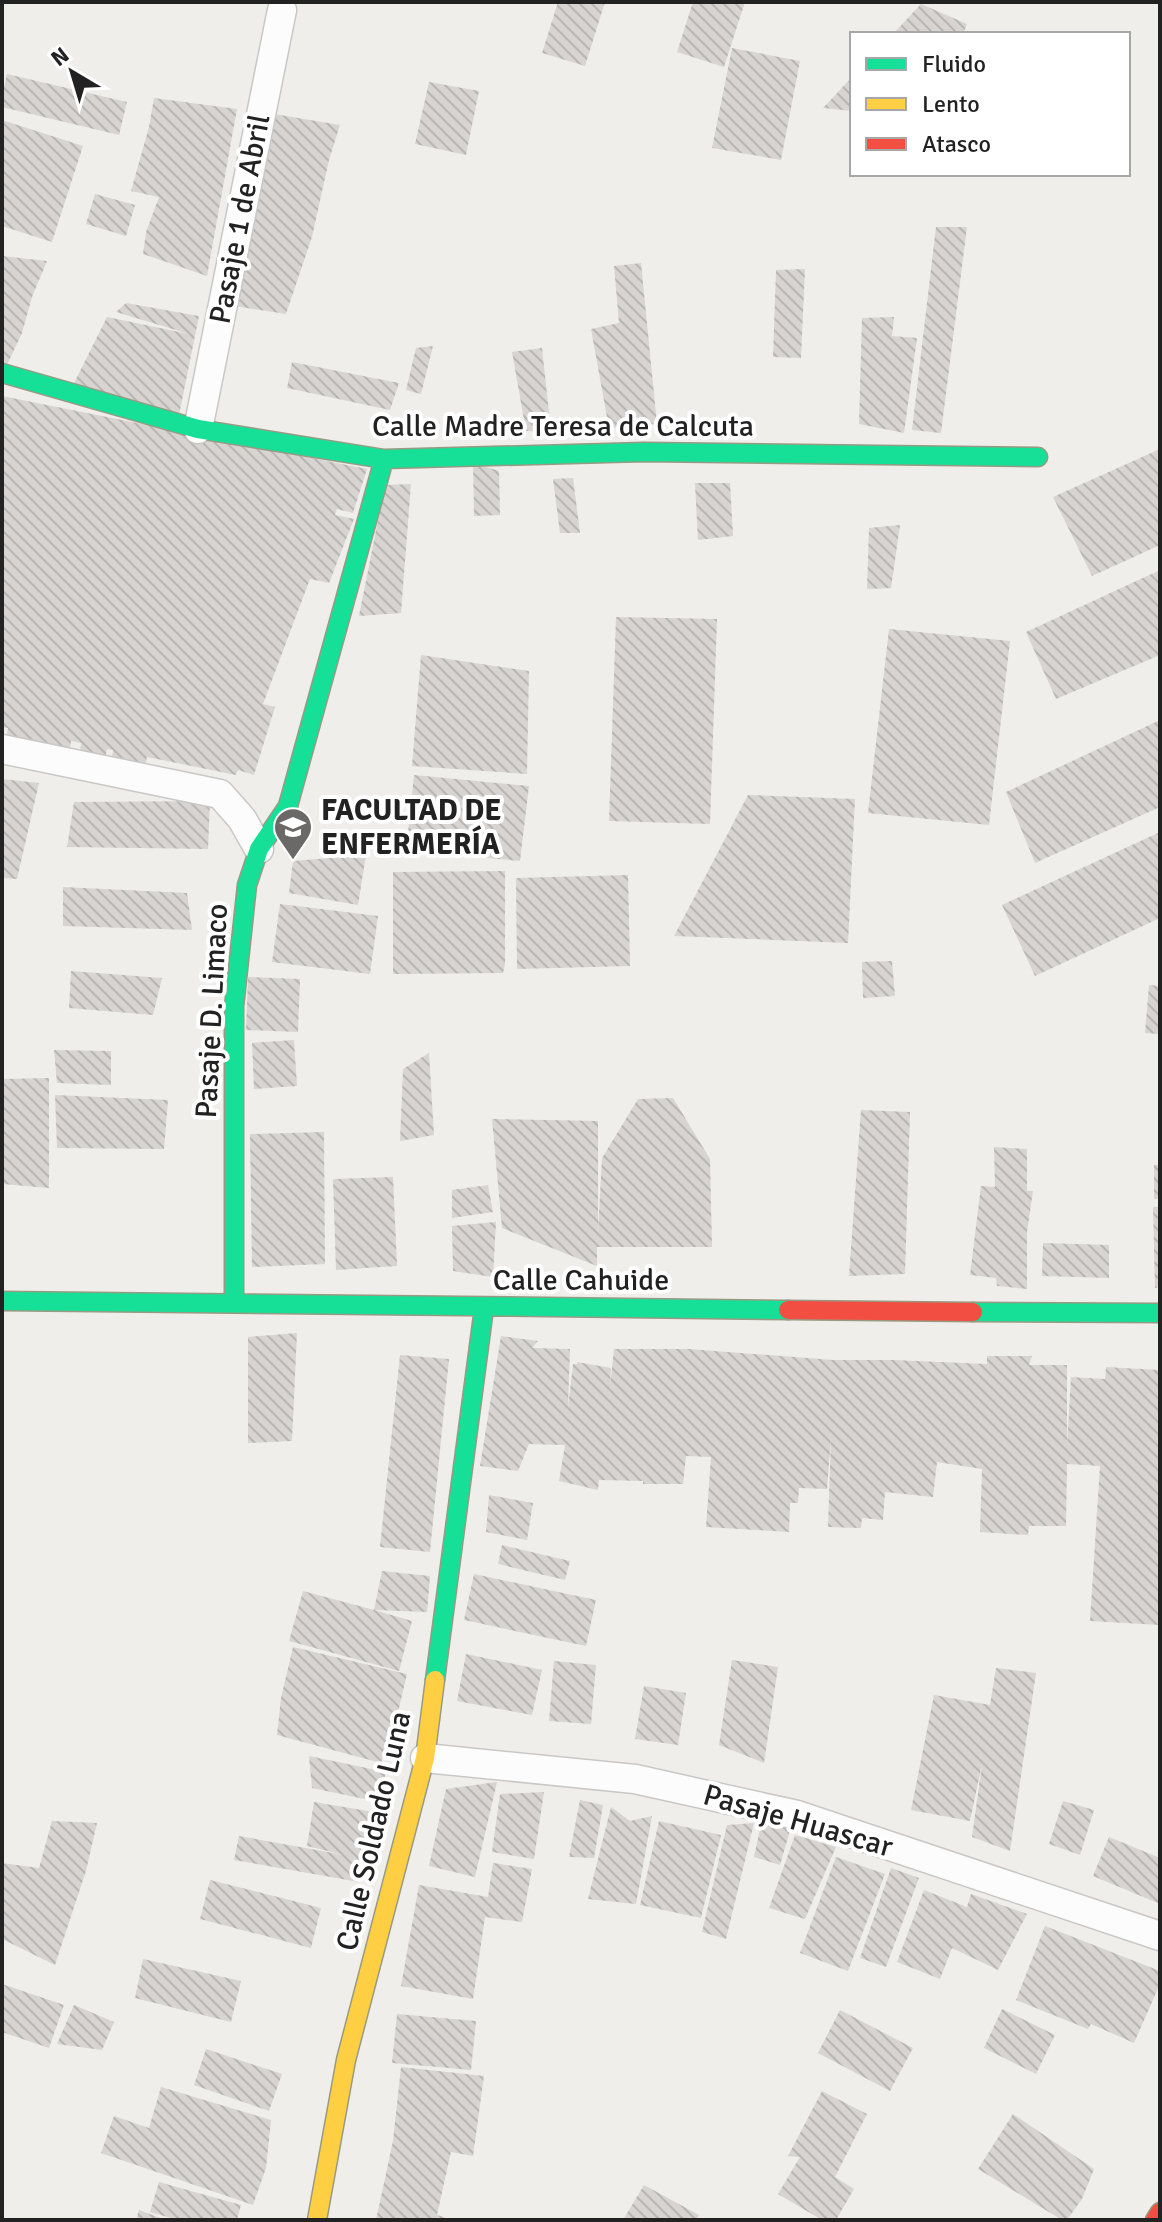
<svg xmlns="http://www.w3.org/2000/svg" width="1162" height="2222" viewBox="0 0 1162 2222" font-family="Signika,sans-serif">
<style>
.building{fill:url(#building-back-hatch)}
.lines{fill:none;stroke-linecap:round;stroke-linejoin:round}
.lane-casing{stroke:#c9c8c7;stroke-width:31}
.fast-casing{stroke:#999a82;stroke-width:21}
.slow-casing{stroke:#999a82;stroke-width:21}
.jam-casing{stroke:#999a82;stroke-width:21}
.lane{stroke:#fdfcfc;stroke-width:28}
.fast{stroke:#16e098;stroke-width:18}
.slow{stroke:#ffcf43;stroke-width:18}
.jam{stroke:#f24e42;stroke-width:18}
.labels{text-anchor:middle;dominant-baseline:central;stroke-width:8;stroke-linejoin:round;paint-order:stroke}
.street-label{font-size:30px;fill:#222;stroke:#fff}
.poi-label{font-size:30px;font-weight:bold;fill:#222;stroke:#fff;text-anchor:start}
</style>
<defs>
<pattern id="building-back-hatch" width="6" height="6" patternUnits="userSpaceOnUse" patternTransform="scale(2)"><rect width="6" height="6" fill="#d7d4d2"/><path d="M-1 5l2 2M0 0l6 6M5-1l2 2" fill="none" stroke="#b8b6b4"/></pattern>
</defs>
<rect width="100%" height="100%" fill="#f0eeeb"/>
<path class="building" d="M558,2h47l-20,64 -43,-13z
M693,2h52l-21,65 -47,-15z
M921,4l46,20 -4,10h-70z
M732,48l68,13 -19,99 -69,-12z
M7,74l120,28 -8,33 -117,-28v-12z
M852,77v34l-29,-3z
M429,82l50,9 -13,64 -51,-11z
M154,98l83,11 -30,167 -64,-22 3,-22 13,-35 -28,-6 18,-64z
M268,113l72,12 -11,35 -17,77 -26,77 -52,-8z
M2,120l81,26 -31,96 -50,-16z
M95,194l40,11 -9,31 -40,-12z
M936,227h31l-26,206 -29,-3z
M2,256l45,5 -15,36 -10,36 -16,34 -4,-1z
M641,263l16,161 -48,4 -18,-99 28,-6 -5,-57z
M805,269l-4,89 -28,-1 3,-87z
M126,303l73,13 -20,99 -107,-28 35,-70 82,17 -73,-22z
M894,317l-2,19 25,2 -13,95 -45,-9 3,-106z
M433,346l-12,48 -15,-4 10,-42z
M542,348l9,83h-25l-14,-79z
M292,362l107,21 -9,27 -103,-22z
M2,396l365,73 -14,44 -16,-4 -2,6 19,4 -25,64 -19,-4 -47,125 12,3 -21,68 -16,-5 -2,5 -89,-18 -2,9 -33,-10 1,-6 -6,-1 -2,10 -25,-8 1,-8 -10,-2 -1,7 -64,-9 2,-11 -6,-1z
M1160,449v96l-68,31 -39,-79z
M473,463l26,8 1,44 -26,1z
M573,478l7,55h-20l-7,-54z
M695,483h35l3,53 -35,4z
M411,484l-10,129 -42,3 26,-131z
M900,525l-9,63 -24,1 2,-61z
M1160,570v85l-104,44 -30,-67z
M616,617l101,2 -7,205 -101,-3z
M889,629l121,12 -21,184 -121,-12z
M421,655l108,16 -2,103 -115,-8z
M1160,720v87l-125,56 -29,-71z
M414,775l115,11 -9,75 -114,-10z
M2,779l37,4 -22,96 -15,-1z
M748,795l107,4 -7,144 -174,-7z
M210,801l-2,48 -141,-2 7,-45z
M1160,832v86l-125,58 -33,-71z
M366,855l-8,50 -69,-12 4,-32z
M505,871v93l-2,9 -110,1v-102z
M628,875l2,91 -113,3 -1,-91z
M63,887l124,6 5,37 -129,-4z
M280,904l98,12 -8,58 -98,-12z
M892,961l3,35 -32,2 -1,-36z
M71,971l91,7 -9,37 -84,-7z
M248,977l52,2 -2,53 -52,-2z
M1149,985l11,1v48l-15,-1z
M294,1040l3,46 -43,3 -2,-46z
M54,1050l57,1v34l-54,-2z
M429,1053l5,82 -34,6 3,-72z
M49,1078v110l-47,-4v-105z
M55,1095l113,5 -4,49 -107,-1z
M673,1098l37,61 2,88h-115v19l-95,-38 -10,-109 106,2v110l4,-73 36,-59z
M861,1110l49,2 -5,162 -56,2z
M324,1132l1,132 -73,3 -2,-133z
M994,1147l33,2v42h6l-6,41v57l-30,-3 -1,-8 -26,-3 11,-89 14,1z
M1154,1165h6v34h-6z
M393,1177l4,89 -61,4 -3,-91z
M488,1185l5,27 -41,6v-28z
M1153,1207h7v80l-5,1z
M496,1222l-3,55 -40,-6 -1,-45z
M1043,1243l66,2v33l-67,-2z
M297,1333l-5,108 -44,2v-106z
M501,1336l37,5 -6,7 38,1 -2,59 5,-44h4v-2l34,6 -1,19 4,-38h74l145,11h61l93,4v-8h45l-3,9h38v81l4,-69 34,2 1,-12 54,3v255l-70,-4 10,-155 -33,-2 -1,62h-37l-1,9 -48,-3 2,-63 -45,-7 -4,35 -48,-5 -2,28 -21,-2 -1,10 -33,-1 3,-90 -4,52 -28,-1 -1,15h-8l-1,29 -83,-5 5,-70 -25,-1 -3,28h-40v-3l-44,-1 -1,10 -39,-9 6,-36 -36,-1 -11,27 -38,-5z
M400,1355l49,4 -19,193 -50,-5z
M489,1495l44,8 -6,37 -41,-8z
M502,1545l68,16 -5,19 -67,-16z
M382,1571l48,5 -3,36 -53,-2 38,11 -13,50 -110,-30 14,-50 71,19z
M474,1574l122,26 -10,46 -122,-26z
M293,1647l114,27 -12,51 -14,38 -104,-28 4,-37z
M466,1654l76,16 -10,45 -75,-14z
M732,1660l46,7 -14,96 -45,-18z
M554,1661l42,4 -5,59 -42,-3z
M996,1668l40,5 -26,178 -38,-14 10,-73 -12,57 -59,-11 23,-115 56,10z
M644,1686l42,7 -8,52 -43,-6z
M309,1756l77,16 -7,30 -67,-14z
M497,1782l-22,95 -46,-11 17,-77z
M544,1792l-10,67 -42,-7 8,-58z
M580,1800l23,5 -9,53 -25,-1z
M1063,1801l31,9 -14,45 -31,-11z
M314,1802l60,10 -15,70 -125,-22 5,-24 105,19 -37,-9z
M611,1807l19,14 22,-5 -16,88 -48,-5z
M52,1821l45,2 -11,48 -31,94 -53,-26v-76l37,5z
M659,1821l62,14 -20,83 -61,-13z
M754,1823l-28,116 -24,-7 25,-107z
M761,1824l30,3 -11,38 -26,-8z
M795,1835l41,12 -31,72 -36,-11z
M1109,1837l51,21v46l-67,-28z
M836,1857l49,17 -37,97 -48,-18z
M493,1863l39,6 -10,53 -37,-5 -12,82 -72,-13 18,-101 69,12z
M891,1868l28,10 -33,89 -26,-9z
M210,1880l111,28 -10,40 -111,-29z
M924,1890l43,17 4,-13 56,20 -29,56 -46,-22 -12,31 -43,-17z
M1045,1926l115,45v13l-26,59 -43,-19 -3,5 -72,-29z
M143,1959l98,22 -10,41 -96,-24z
M2,1984l62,21 -15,43 -47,-16z
M74,2005l40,17 -12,28 -45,-6z
M1002,2009l53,26 -19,39 -52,-26z
M840,2010l73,38 -23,43 -72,-38z
M397,2014l79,7 -5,49 -79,-7z
M206,2049l76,25 -13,37 -75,-26z
M401,2067l83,9 -11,80 -22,-4 -14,63 16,5h-77l17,-79z
M161,2087l110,33 -5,48 -13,37 -152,-52 13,-37 35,12z
M822,2091l45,23 -32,63 19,12 -18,31h-14l-44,-26 22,-37 -12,-1z
M1013,2114l81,55 -12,30 -15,21h-5l-84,-51z
M159,2182l82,23 -4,15h-59l-28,-8z
M644,2185l55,30 -3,5h-73z
M139,2210l27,10h-30z"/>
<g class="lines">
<defs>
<path id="lane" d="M198,429l84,-419
M2,749l218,45 22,25 17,30
M425,1758l210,21 162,36 363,121"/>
<path id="fast" d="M2,373l196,56 186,30 260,-7 394,5
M2,1301c262,1 524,7 786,9
M234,1302v-295l13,-122 12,-36 29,-43 96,-347
M973,1312l187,1
M435,1680l49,-372"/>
<path id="slow" d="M317,2220l29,-160 79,-302 10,-78"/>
<path id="jam" d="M788,1310l185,2
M1155,2220l5,-8"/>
</defs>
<use href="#lane" class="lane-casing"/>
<use href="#fast" class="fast-casing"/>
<use href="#slow" class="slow-casing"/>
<use href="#jam" class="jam-casing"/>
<use href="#lane" class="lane"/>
<use href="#fast" class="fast"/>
<use href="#slow" class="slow"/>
<use href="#jam" class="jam"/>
</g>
<defs>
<symbol id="school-pin" viewBox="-11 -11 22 30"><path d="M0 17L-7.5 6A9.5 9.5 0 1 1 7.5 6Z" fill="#6a6968" stroke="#fff"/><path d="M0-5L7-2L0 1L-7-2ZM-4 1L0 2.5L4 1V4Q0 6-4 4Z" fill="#fff"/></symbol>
</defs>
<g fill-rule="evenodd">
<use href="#school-pin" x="271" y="805" width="44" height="60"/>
</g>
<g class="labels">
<g class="street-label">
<text transform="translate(240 219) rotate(-79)">Pasaje 1 de Abril</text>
<text x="563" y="426">Calle Madre Teresa de Calcuta</text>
<text transform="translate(212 1011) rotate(-87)">Pasaje D. Limaco</text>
<text x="581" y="1280">Calle Cahuide</text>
<text transform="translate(798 1821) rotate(16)">Pasaje Huascar</text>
<text transform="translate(374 1831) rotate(-77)">Calle Soldado Luna</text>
</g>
<g class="poi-label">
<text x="321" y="810">FACULTAD DE<tspan x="321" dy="34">ENFERMERÍA</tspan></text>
</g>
</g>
<rect width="1162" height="2222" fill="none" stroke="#222222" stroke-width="8"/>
<rect x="850" y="32" width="280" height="144" fill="#ffffff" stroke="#a7a7a7" stroke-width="2"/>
<rect x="866" y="58" width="40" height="12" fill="#16e098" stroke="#a7a7a7" stroke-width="2"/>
<text x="922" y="72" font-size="24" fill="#222222">Fluido</text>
<rect x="866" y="98" width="40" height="12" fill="#ffcf43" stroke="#a7a7a7" stroke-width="2"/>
<text x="922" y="112" font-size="24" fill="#222222">Lento</text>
<rect x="866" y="138" width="40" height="12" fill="#f24e42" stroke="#a7a7a7" stroke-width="2"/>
<text x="922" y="152" font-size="24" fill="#222222">Atasco</text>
<g transform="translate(72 72) rotate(322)" stroke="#ffffff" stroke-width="6" paint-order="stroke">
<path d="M0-6L14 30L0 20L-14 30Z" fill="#222222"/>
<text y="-12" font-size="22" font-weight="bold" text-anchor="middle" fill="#222222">N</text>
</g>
</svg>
